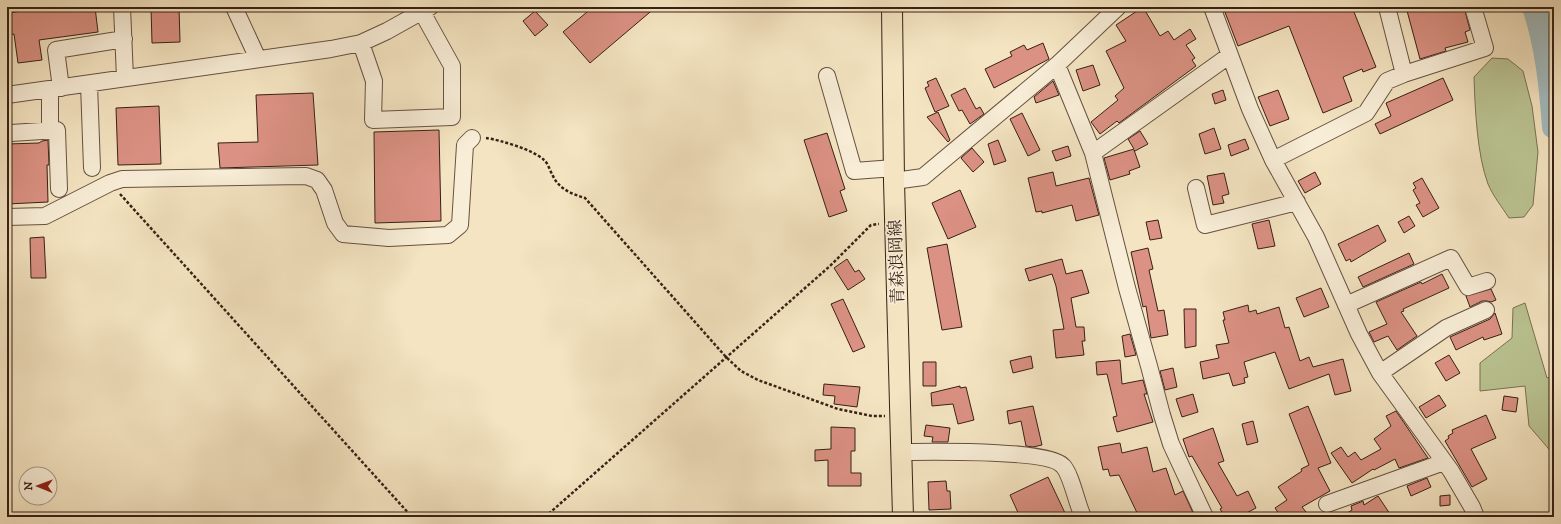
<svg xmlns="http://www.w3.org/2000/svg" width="1561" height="524" viewBox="0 0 1561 524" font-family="'IM FELL DW Pica','Noto Serif JP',serif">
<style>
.green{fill:#bbc493;stroke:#797254}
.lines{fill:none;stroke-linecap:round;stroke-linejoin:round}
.river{stroke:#a2bbbf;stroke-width:24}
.building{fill:#db9183;stroke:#372016}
.minor-casing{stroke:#665141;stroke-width:18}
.major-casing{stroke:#372016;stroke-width:22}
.path{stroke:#372016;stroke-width:2.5;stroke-dasharray:3 2;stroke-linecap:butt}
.minor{stroke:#f8edd7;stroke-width:16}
.major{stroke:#f4e4c1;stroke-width:20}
.labels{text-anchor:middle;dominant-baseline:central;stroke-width:3;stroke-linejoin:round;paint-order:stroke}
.street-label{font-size:17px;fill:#372016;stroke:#f8edd7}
</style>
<rect width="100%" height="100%" fill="#f4e4c1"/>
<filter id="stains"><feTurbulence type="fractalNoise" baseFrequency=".005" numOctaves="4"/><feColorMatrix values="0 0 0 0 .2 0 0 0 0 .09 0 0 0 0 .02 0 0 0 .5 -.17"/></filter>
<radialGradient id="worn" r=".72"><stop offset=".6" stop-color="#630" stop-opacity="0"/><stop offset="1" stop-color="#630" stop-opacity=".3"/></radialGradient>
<path class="green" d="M1492,58l16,1 15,12 9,35 6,46 -5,53 -9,12 -15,1c-7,-11 -16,-22 -21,-34 -11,-29 -13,-76 -14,-107z
M1525,303l22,75 7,-2v79l-25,-29 -4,-40 -45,5v-28l32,-25 1,-30z"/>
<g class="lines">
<path class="river" d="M1534,7c13,39 17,79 20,120"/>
</g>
<path class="building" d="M53,7h42l3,25 -59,8 3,20 -24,3 -4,-29 -7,1v-22z
M151,7h28l1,35 -28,1z
M593,7h63l-66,56 -27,-31z
M1143,7l17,29 8,-5 6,9 16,-11 6,10 -10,6 9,13 -3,2 4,6 -77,57 -2,-2 -17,13 -9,-12 27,-22 -3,-4 9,-8 -18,-37 20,-10 -10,-16z
M1223,7h129l24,60 -13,5 -1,-3 -19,8 9,24 -29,12 -34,-87 -51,20z
M1406,7h58l6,23 -5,2 3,10 -23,6 1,3 -26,8z
M535,11l13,14 -13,11 -12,-15z
M1043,43l6,16 -55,29 -9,-19 27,-13 -2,-4 14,-7 3,5z
M1093,65l7,20 -17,6 -7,-21z
M936,78l13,28 -14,6 -10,-24 4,-2 -2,-4z
M1443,78l10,22 -73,34 -5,-10 16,-8 -5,-13z
M1053,81l6,14 -23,8 -2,-6z
M965,88l11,21 4,-2 4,7 -14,10 -8,-14 -3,1 -8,-16z
M1223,90l3,10 -11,4 -3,-10z
M1278,90l11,29 -19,7 -12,-29z
M313,93l5,72 -98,3 -2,-25 40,-1 -2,-47z
M159,106l2,58 -43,1 -2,-57z
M938,112l12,28 -2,2 -21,-25z
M1022,113l18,37 -12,6 -18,-37z
M1214,128l7,21 -16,5 -6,-20z
M439,130l2,91 -66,2 -1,-91z
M1140,131l8,13 -13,7 -1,-1 6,17 -11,4 1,3 -20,6 -6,-22 30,-9 -6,-10z
M827,133l18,56 -5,2 7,20 -18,6 -25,-77z
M1245,139l4,10 -18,7 -3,-11z
M48,140l1,25h-2l1,37 -41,2v-60l32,-1 3,-2z
M998,140l8,21 -12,4 -6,-21z
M1068,146l3,10 -15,5 -4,-10z
M972,148l12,14 -11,10 -12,-14z
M1053,172l3,14 33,-8 10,37 -23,6 -4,-16 -30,8v-2l-6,1 -8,-34z
M1315,172l6,12 -16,9 -7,-12z
M1224,173l5,21 -7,2 2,7 -11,2 -6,-29z
M1422,178l17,30 -16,9 -7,-12 4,-2 -7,-13 3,-2 -3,-5z
M960,190l16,37 -28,12 -16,-36z
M1409,216l6,10 -11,7 -6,-11z
M1158,220l4,18 -12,2 -4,-18z
M1269,220l6,26 -17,3 -6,-25z
M1378,225l8,16 -35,21 -1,-3 -4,2 -8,-17z
M44,237l2,41h-15l-1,-40z
M947,244l15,83 -20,3 -15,-82z
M1148,248l5,21 -4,1 9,41 6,-1 4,25 -17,3 -5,-32 -3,1 -12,-55z
M1409,253l5,11 -51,23 -5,-10z
M847,259l8,13 4,-2 6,9 -17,11 -14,-22z
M1062,259l4,15 16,-4 7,23 -18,5 5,29h8l1,14h-3l2,14 -28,3 -3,-28 11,-1 -8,-43 -4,-12 -23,7 -4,-12z
M1442,274l7,14 -46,21 1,2 -3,1 16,24 -20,14 -9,-14 -14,6 -5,-10 18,-8 -11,-22 45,-20 1,2z
M1321,288l8,19 -25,10 -8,-19z
M1491,289l5,11 -5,2 -4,-1h-5l-12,6 -4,-11z
M843,299l22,48 -12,5 -22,-48z
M1248,305l1,7 7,-2 1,4 22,-7 6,21 4,-1 11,34 9,-4 4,10 30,-8 8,32 -16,4 -6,-21 -40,15 -14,-37 -31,10 4,15 -4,1 1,5 -12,3 -4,-13 -26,6 -3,-17 19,-4 -3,-13 13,-2 -6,-23h2l-2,-8z
M1184,309h12v37l-11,2z
M1495,313l7,21 -18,6 -1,-3 -27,13 -6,-13 40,-18z
M1130,334l6,21 -11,2 -3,-21z
M1449,355l11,18 -14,8 -11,-18z
M1031,356l2,12 -20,5 -3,-12z
M1120,360l2,24 21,-4 4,14h-3l9,28 -36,10 -4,-15 4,-1 -10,-42 -10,1 -1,-13z
M923,362h13v24h-13z
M1173,368l4,19 -12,3 -5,-19z
M824,384l36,3 -3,20 -23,-3 1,-8 -12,-1z
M960,386v2l6,-1 8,33 -16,4 -5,-20 -21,2 -1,-13z
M1193,394l5,18 -16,5 -6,-18z
M1439,395l7,11 -20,12 -7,-11z
M1504,396l14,2 -2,14 -14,-2z
M1033,406l9,39 -9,2 -7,-1 -5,-25 -12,3 -2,-13z
M1308,406l23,57 -13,5 12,23 -28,16 8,10h-29l-6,-9 12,-8 -9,-13 24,-16 -1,-2 8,-4 -20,-51z
M1396,411l32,47 -29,10 -4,-9 -21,11 -1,-1 -21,14 -21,-30 10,-6 7,10 7,-5 6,8 20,-11 -7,-10 17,-13 -5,-10z
M1486,415l10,23 -25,11 16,30 -15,8 -27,-46 4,-3 -1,-2 5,-3 -1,-3z
M1253,421l5,21 -11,3 -5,-21z
M926,425l24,3 -2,14h-16l1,-5 -9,-1z
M831,427l24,1v23h-4v22h10v13h-33v-26l-13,1v-11l16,-1z
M1213,428l11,33 -6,2 19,33 11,-5 8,17 -17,9h-14l-5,-8 2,-1 -30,-52 -3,1 -6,-18z
M1120,443l2,10 25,-6 6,25 13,-4 9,27 8,-4 12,26h-56l-20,-42 -9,1 -2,-7 -5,1 -5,-23z
M1048,477l17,36 -8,4h-37l-10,-22z
M1427,478l4,9 -20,9 -4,-10z
M946,481l1,10h3l1,18 -22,1 -1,-28z
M1450,495v10l-10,1v-10z
M1378,496l14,21h-51l11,-7 -1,-4 12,-5 1,4z"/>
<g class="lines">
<defs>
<path id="minor" d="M122,7l3,71
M234,7l24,52
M1212,7l38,102 23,51 43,77 43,97 21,39 71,98 21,36 4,10
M1387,7l17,67 81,-26 -12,-41
M361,43l13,38 -1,39 79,-3v-51l-30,-54
M1057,65l36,88 34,135 22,78 13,49 9,29 34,73
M827,76l27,95 40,-3
M89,84l3,84
M61,88l-5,-38 68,-11
M50,89v41
M7,95l324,-46 30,-6 26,-12 43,-24
M11,133l46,-3 2,59
M1093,153l137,-98
M1273,160l93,-47 21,-32 17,-7
M894,181l29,-4 134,-112 61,-58
M1196,188l9,37 92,-23
M7,217l38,-1 65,-33 12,-4 184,-3 11,4 7,10 11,33 8,11 46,4 59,-3 12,-10 5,-80 7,-7
M1346,305l105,-47 17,29 19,-6
M1380,373l66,-45 40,-18
M901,452c26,0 148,-3 162,14 8,8 14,38 20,51
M1327,504l117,-42"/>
<path id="major" d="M892,7l2,174 9,336"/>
</defs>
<use href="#minor" class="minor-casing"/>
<use href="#major" class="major-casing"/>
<path class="path" d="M486,138c14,2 48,12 58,22 4,3 6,11 9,16 6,13 19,18 32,22l141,159 15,14 17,9 80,29 34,7h13
M120,194l292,323
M545,517l285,-251 41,-41 8,-1"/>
<use href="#minor" class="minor"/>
<use href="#major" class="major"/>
</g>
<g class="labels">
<g class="street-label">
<text transform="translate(897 262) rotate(-92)">青森浪岡線</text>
</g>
</g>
<rect width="1561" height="524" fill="none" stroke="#f4e4c1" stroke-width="24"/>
<rect x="8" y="8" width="1545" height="508" fill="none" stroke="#372016" stroke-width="2"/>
<rect x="12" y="12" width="1537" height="500" fill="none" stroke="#372016"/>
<g transform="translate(38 486) rotate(271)"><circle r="19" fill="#f8edd7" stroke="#ab9b8a"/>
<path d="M0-3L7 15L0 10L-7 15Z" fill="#8f2418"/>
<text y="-6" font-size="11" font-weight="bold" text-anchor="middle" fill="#372016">N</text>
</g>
<rect width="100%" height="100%" filter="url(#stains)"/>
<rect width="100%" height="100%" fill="url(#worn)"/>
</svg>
